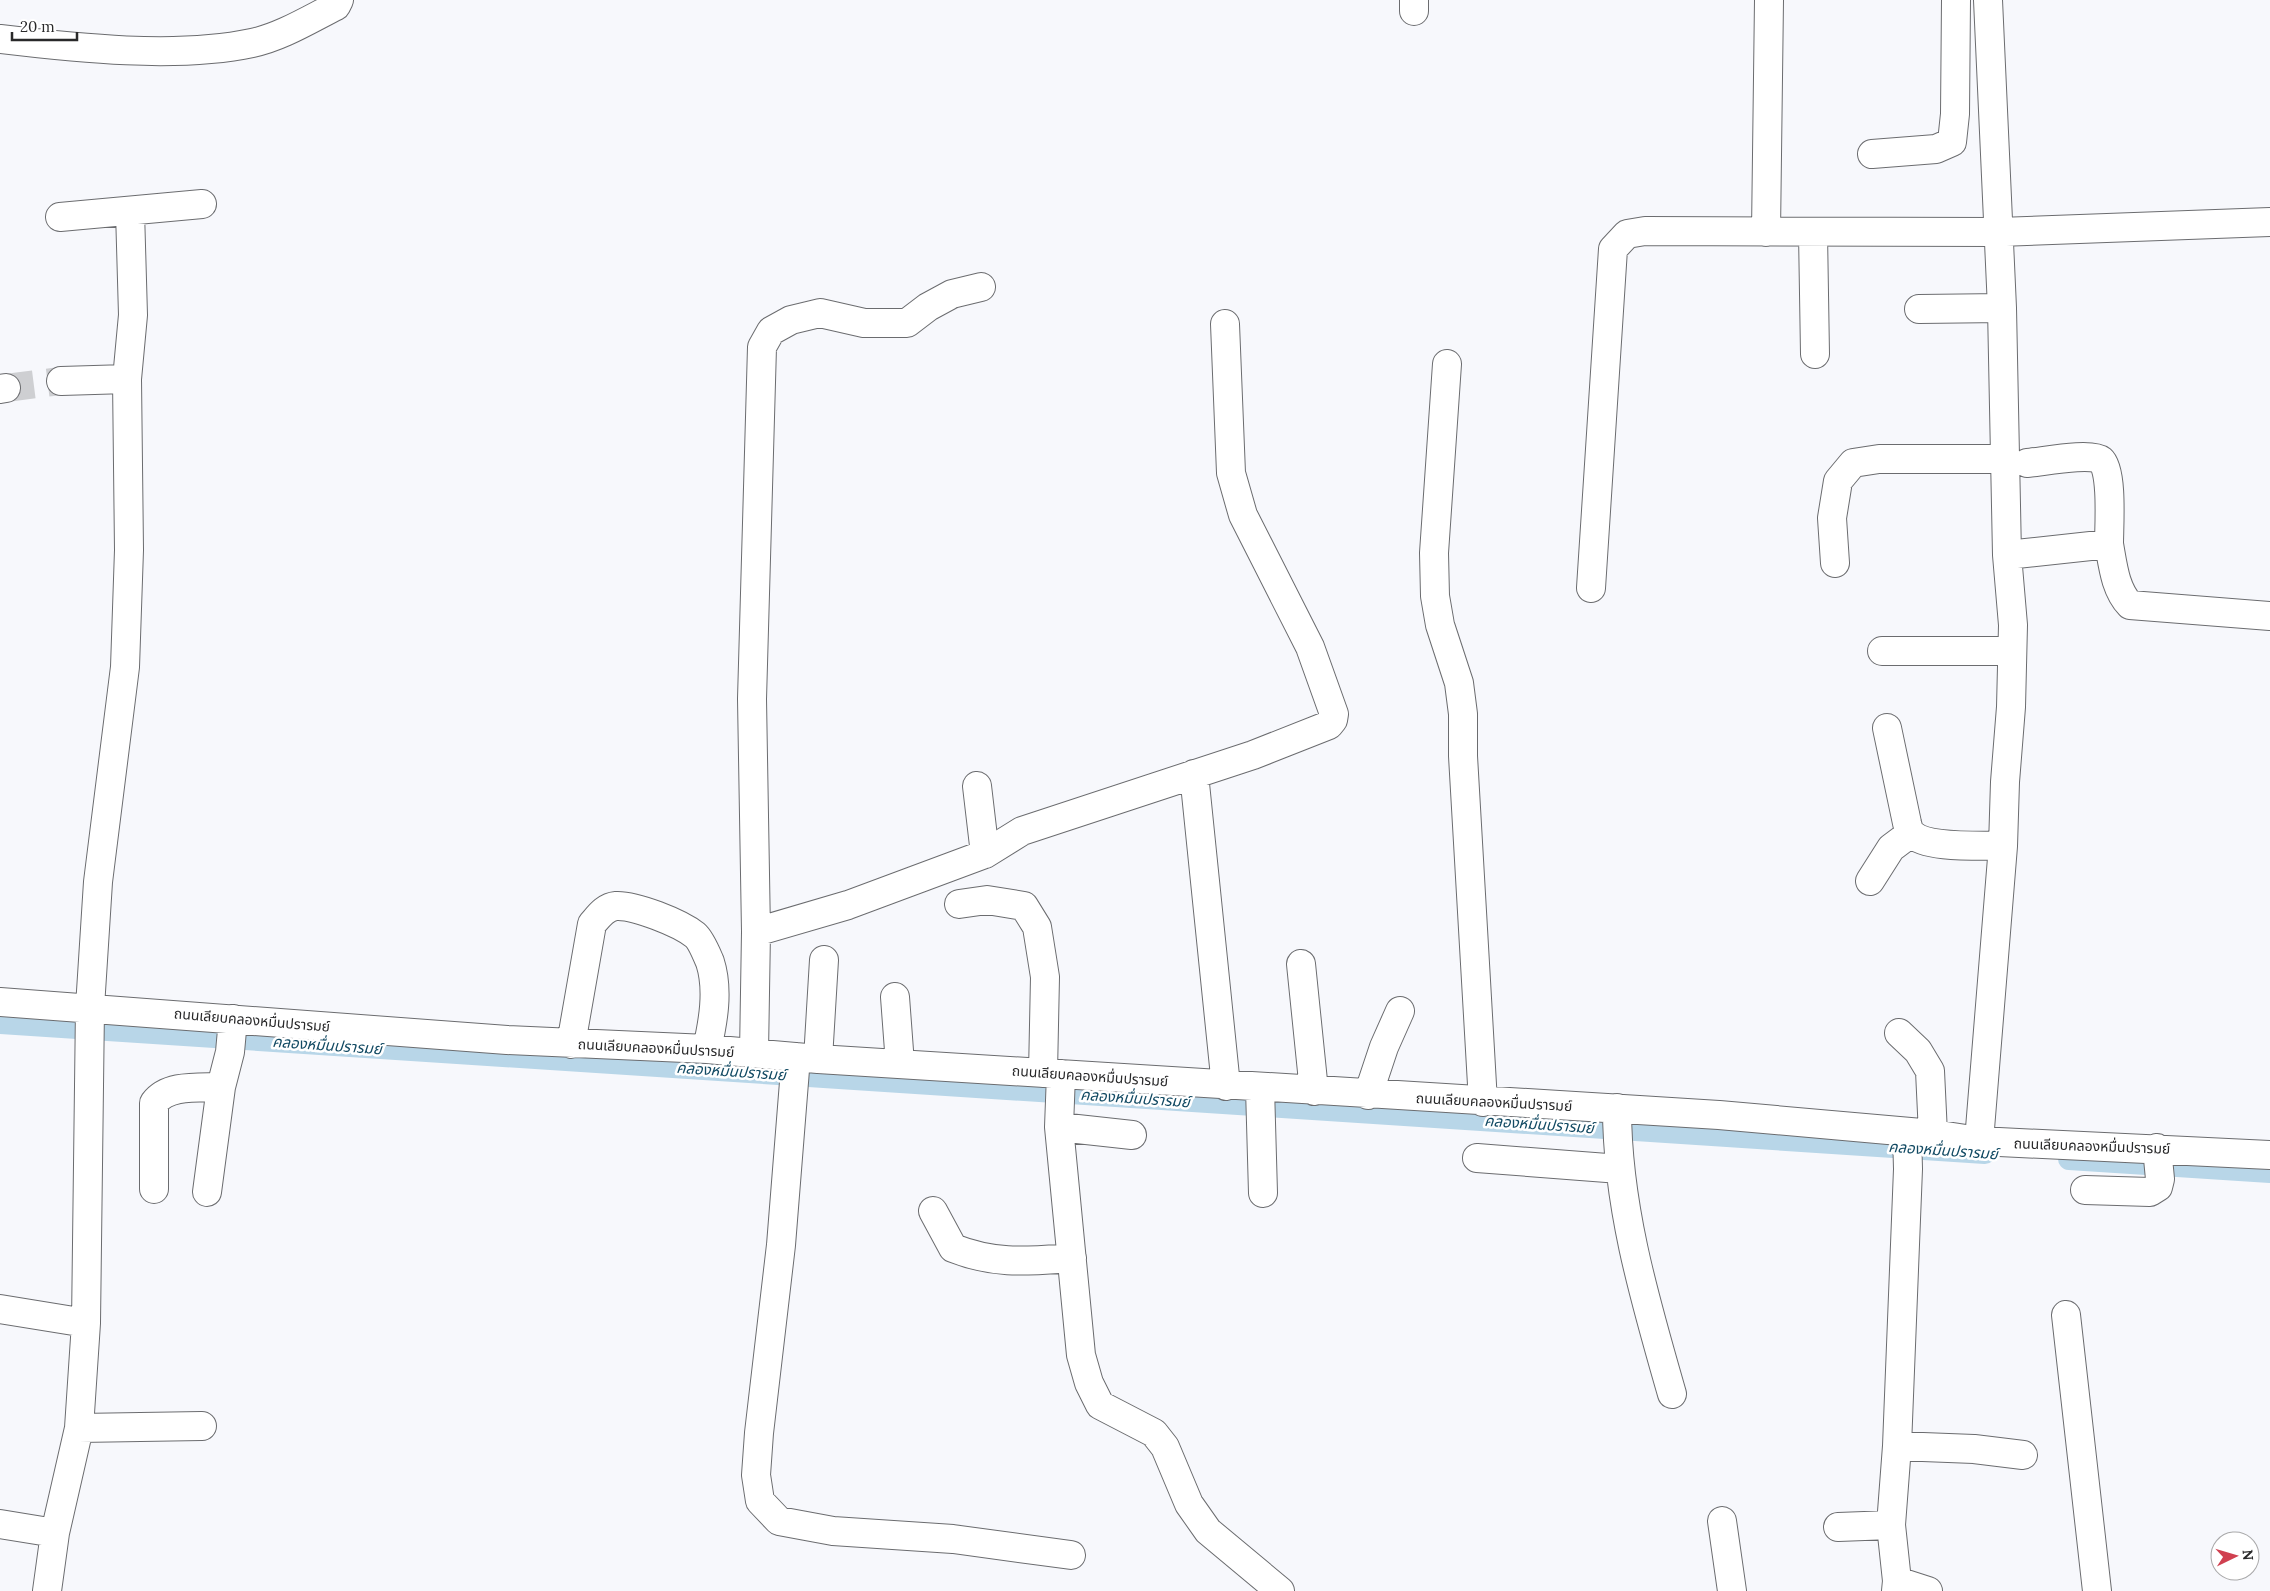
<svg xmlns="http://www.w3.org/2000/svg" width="2270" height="1591" viewBox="0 0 2270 1591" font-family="Lora,'Noto Sans Thai',serif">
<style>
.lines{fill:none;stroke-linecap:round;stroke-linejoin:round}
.canal{stroke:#b8d6e8;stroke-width:22}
.minor-tunnel{stroke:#cecfd2;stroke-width:28;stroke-dasharray:28 14;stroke-linecap:butt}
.minor-casing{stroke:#6b6c6f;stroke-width:30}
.minor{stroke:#fff;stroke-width:28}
.labels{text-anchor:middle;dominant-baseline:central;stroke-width:5;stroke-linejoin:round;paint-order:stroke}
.street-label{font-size:14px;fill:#29292a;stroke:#fff}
.water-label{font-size:15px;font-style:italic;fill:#124a63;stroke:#fff}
</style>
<rect width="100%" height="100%" fill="#f7f8fc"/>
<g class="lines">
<path class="canal" d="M0,1023l1985,130
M2069,1159l201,13"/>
<path class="minor-tunnel" d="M6,388l55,-7"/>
<defs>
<path id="minor" d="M1414,11v-11
M0,39c76,9 177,20 252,4 29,-6 58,-24 84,-37l3,-6
M1872,154l64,-5 16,-7 3,-28 1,-114
M60,217l142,-13
M1766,232l3,-232
M1813,233l2,121
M1919,309l83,-1
M1447,364l-13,189 1,43 5,29 19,58 4,31v42l20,346
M61,381l66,-2
M0,389l6,-1
M2109,544c4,22 6,45 21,61l140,11
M2007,555l102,-11c0,-16 4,-74 -8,-84 -10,-8 -60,2 -74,3
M1835,563l-3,-45 6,-37 15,-18 26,-4h128
M1591,588l22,-339 14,-15 18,-3 354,1 271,-10
M1882,651h130
M1887,728l20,95c1,4 2,9 5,11 15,15 70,11 91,12
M1194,774l32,312
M977,786l8,68
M1870,881l21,-33 20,-15
M959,904l28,-4 37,6 13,21 8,50 -2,96
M756,932l92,-27 137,-51 37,-23 231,-76 76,-30 4,-5 1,-6 -24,-67 -67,-132 -12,-42 -6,-149
M1301,964l13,127
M895,997l5,67
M0,1002l507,38 200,9 111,10 901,56 214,19 46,7 291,14
M1899,1033l19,18 12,20 3,63
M571,1044l21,-120c7,-8 13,-17 24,-18 19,-1 64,17 79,29 6,5 12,20 15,27 9,28 3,60 -3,87
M754,1053l2,-121 -4,-233 10,-352 9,-16 20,-11 29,-7 44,10h43l21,-16 24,-13 29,-7
M796,1057l-15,188 -22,188 -3,42 4,26 19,20 54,10 120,8 118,16
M818,1059l6,-99
M1061,1074l-2,53 22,228 8,28 11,22 54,28 11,14 24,57 19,27 72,60
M1260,1088l3,105
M1368,1095l16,-48 16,-36
M1617,1108c0,98 28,192 55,286
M1059,1127l73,8
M1979,1141l24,-295 2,-64 6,-75 2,-82 -6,-70 -5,-247 -14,-308
M1477,1158l143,11
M154,1189v-86c14,-19 45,-15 67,-16l9,-35 3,-33
M2085,1190l65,2 8,-5 2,-8 -3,-31
M207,1192l14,-105
M933,1211l20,37c43,17 75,13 119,10
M0,1309l86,14
M2066,1315l31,276
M79,1428l123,-2
M1897,1446l77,3 49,6
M1722,1521l10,70
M0,1524l55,9
M1838,1527l53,-2
M1897,1581l31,10
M47,1591l8,-58 24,-105 7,-105 4,-316 8,-125 27,-215 4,-117 -2,-171 6,-64 -3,-104
M1896,1591l1,-10 -6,-56 6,-79 11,-277 -1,-36"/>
</defs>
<use href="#minor" class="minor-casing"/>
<use href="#minor" class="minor"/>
</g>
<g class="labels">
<g class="street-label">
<text transform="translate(252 1020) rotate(5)">ถนนเลียบคลองหมื่นปรารมย์</text>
<text transform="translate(656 1048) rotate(3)">ถนนเลียบคลองหมื่นปรารมย์</text>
<text transform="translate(1090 1076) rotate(4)">ถนนเลียบคลองหมื่นปรารมย์</text>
<text transform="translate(1494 1102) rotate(3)">ถนนเลียบคลองหมื่นปรารมย์</text>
<text transform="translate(2092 1146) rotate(2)">ถนนเลียบคลองหมื่นปรารมย์</text>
</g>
<g class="water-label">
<text transform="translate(327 1045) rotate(4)">คลองหมื่นปรารมย์</text>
<text transform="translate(731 1071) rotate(4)">คลองหมื่นปรารมย์</text>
<text transform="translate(1135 1098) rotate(4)">คลองหมื่นปรารมย์</text>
<text transform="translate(1539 1124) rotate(4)">คลองหมื่นปรารมย์</text>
<text transform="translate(1943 1150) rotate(4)">คลองหมื่นปรารมย์</text>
</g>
</g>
<g transform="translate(2235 1556) rotate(85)"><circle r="24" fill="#ffffff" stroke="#a9a9aa"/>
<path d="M0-4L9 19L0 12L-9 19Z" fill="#d04050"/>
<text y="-8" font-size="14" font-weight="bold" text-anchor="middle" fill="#29292a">N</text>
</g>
<path d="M12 32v8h65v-8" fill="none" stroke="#29292a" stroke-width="2.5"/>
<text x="20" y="32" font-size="15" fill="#29292a" stroke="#ffffff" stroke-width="4" paint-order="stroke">20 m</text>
</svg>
